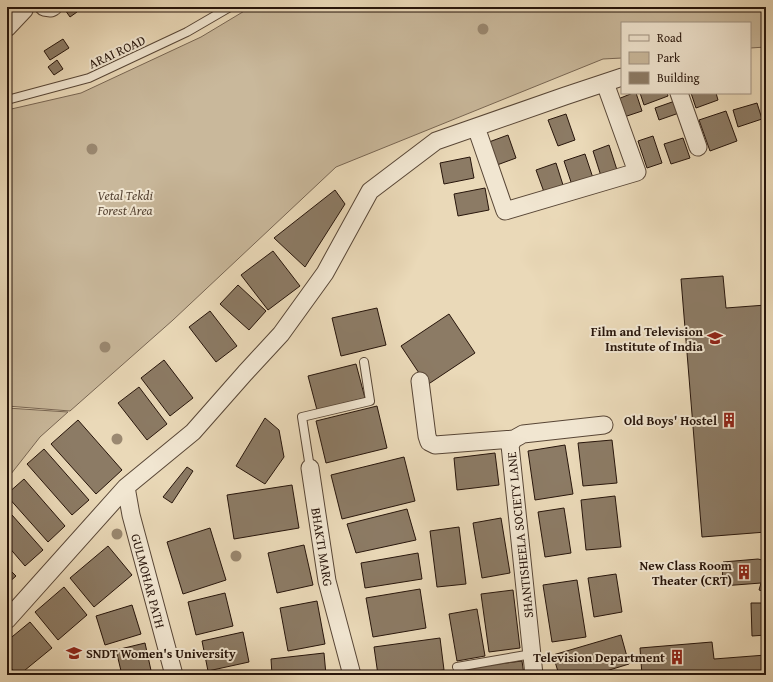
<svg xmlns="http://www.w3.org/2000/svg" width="773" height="682" viewBox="0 0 773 682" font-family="'Gentium Book Plus',serif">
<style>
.green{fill:#c9b89b;stroke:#786653}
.building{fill:#8c7b65;stroke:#27150b}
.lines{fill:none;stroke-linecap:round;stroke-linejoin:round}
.service-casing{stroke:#584636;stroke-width:10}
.minor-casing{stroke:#584636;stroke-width:19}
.service{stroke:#f1e6d1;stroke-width:8}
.minor{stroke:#f1e6d1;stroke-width:17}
.tree{fill:#9a8870}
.labels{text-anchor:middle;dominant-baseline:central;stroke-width:4;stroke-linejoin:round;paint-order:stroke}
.street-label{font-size:13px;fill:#27150b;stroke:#f1e6d1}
.park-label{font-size:13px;font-style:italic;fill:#584636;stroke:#f1e6d1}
.poi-label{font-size:13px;font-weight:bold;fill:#27150b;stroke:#f1e6d1;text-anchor:end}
</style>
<rect width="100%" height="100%" fill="#ead9b8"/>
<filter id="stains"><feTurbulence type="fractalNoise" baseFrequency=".005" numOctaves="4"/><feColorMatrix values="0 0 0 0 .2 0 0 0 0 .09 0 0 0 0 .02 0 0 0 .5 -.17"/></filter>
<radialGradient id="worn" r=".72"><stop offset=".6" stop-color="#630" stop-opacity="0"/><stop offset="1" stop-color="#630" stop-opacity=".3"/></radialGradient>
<path class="green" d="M251,7h515v40l-16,1v-25h-128v35l-19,1 -267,108 -163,153 -103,91 -63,-5v-296l74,-17 120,-56z
M7,408l61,4 -28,25 -33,42z"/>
<path class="building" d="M63,7h10l4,5 -7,5z
M63,39l6,9 -19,12 -6,-9z
M57,60l6,9 -9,6 -6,-8z
M633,93h3l6,18 -18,6 -6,-18z
M640,93h27l1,3 -24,9z
M691,93h25l2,7 -22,8z
M675,101l4,12 -20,7 -4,-12z
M757,103l5,16 -24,8 -5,-17z
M726,111l11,30 -27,10 -11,-31z
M566,114l9,26 -17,6 -10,-26z
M508,135l8,23 -19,7 -8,-23z
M653,136l9,27 -15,5 -9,-27z
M683,138l7,20 -19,6 -7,-20z
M609,145l8,25 -16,6 -8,-25z
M585,154l8,24 -21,7 -8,-24z
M470,157l4,21 -30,6 -4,-21z
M556,163l7,22 -19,7 -8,-22z
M485,188l4,22 -31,6 -4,-22z
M335,190l10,14 -40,63 -31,-29z
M273,251l27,35 -32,24 -27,-35z
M723,276l3,32 40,-3v227l-64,5 -21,-258z
M238,285l28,26 -17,19 -29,-26z
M377,308l9,37 -45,11 -9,-38z
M210,311l27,35 -21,16 -27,-35z
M449,314l26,39 -48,32 -26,-39z
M164,360l29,38 -23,18 -29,-38z
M356,364l9,34 -48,12 -9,-34z
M139,387l28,37 -20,16 -29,-37z
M377,406l10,42 -61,15 -10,-42z
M265,418l14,12 5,27 -19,27 -29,-18z
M78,420l44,50 -26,24 -45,-50z
M612,440l5,43 -34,3 -5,-43z
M565,445l8,49 -38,6 -7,-49z
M44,449l45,51 -17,15 -45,-51z
M495,453l4,32 -42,5 -3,-32z
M404,457l11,44 -73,18 -11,-44z
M187,467l6,4 -21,32 -9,-6z
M24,479l41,47 -17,16 -41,-46v-2z
M292,485l7,43 -65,11 -7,-44z
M615,496l6,51 -35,3 -5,-50z
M564,508l7,45 -26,4 -7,-45z
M407,509l9,31 -60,13 -9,-29z
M12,515l31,35 -18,16 -18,-21v-25z
M501,518l9,55 -28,5 -9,-55z
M459,527l7,57 -29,3 -7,-56z
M210,528l16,52 -43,14 -16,-52z
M304,545l9,40 -36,8 -9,-40z
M108,546l24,29 -38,32 -24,-29z
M418,553l4,26 -57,9 -4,-25z
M758,559l8,2v31l-7,-2 2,-7 -39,3 1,-24z
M7,567l9,9 -9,8z
M616,574l6,38 -28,5 -6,-39z
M577,580l9,57 -34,5 -9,-57z
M64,587l23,28 -29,25 -23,-28z
M420,589l6,39 -53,9 -7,-39z
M513,590l7,58 -31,4 -8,-58z
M225,593l8,33 -37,9 -8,-33z
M317,601l8,43 -37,7 -8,-43z
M751,603h15v32l-14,1z
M132,605l9,29 -36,11 -9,-29z
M477,609l8,47 -28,5 -8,-47z
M30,622l22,26 -33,27h-2l-10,-12v-22z
M243,632l6,30 -41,9 -6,-30z
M621,635l8,29 -36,11h-34l-6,-20z
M440,638l4,32 -41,5h-25l-4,-28z
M712,642l2,17 52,-4v20h-124l-2,-27z
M145,643l7,32h-30l-6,-25z
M324,653l2,22h-54l-1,-16z
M522,661l2,14h-64l-1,-6z"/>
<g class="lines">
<defs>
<path id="service" d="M7,100l82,-22 98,-46 43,-25
M310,468l-8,-51 68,-16 -6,-39
M457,667l75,-13"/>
<path id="minor" d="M44,7l7,1 2,-1
M7,28l17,-18 1,-3
M679,93l19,54
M476,127l29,84 132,-39 -32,-89
M420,381l7,55 2,6 6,3 79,-6
M310,468l17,113 25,94
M126,487l5,28 43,160
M7,620l119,-133 67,-55 52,-59 36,-39 44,-61 45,-82 66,-50 129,-45 57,-19
M534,675l-24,-230 4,-6 9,-5 81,-9"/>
</defs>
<use href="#service" class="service-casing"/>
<use href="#minor" class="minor-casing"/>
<use href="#service" class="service"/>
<use href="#minor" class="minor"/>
</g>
<g class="tree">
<circle cx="483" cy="29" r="5.5"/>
<circle cx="92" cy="149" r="5.5"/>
<circle cx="105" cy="347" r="5.5"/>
<circle cx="117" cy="439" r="5.5"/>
<circle cx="117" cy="534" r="5.5"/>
<circle cx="236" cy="556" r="5.5"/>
</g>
<defs>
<symbol id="university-bare" viewBox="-9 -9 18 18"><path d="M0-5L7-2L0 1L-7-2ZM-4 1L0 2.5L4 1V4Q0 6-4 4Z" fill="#8f2418" stroke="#f1e6d1" stroke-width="2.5" paint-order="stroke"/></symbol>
<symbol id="building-bare" viewBox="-9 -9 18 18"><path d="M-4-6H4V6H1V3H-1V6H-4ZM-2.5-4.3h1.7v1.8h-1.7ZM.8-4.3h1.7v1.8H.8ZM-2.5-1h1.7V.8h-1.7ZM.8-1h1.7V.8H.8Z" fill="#8f2418" stroke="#f1e6d1" stroke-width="2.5" paint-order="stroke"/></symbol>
</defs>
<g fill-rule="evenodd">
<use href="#university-bare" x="704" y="327" width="22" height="22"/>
<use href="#building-bare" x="718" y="409" width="22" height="22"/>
<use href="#building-bare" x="733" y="561" width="22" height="22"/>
<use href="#university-bare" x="63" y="642" width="22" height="22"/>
<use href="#building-bare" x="666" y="646" width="22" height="22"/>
</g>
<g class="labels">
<g class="street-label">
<text transform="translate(117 52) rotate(-25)">ARAI ROAD</text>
<text transform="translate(520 535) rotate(-96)">SHANTISHEELA SOCIETY LANE</text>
<text transform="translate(322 547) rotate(81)">BHAKTI MARG</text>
<text transform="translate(148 581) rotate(75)">GULMOHAR PATH</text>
</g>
<g class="park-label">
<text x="125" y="195">Vetal Tekdi<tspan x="125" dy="15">Forest Area</tspan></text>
</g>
<g class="poi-label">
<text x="703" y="331">Film and Television<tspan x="703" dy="15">Institute of India</tspan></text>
<text x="717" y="420">Old Boys' Hostel</text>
<text x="732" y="565">New Class Room<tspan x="732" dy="15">Theater (CRT)</tspan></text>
<text x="86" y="653" text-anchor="start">SNDT Women's University</text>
<text x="665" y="657">Television Department</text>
</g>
</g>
<rect width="773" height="682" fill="none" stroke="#ead9b8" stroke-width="24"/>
<rect x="8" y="8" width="757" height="666" fill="none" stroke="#27150b" stroke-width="2"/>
<rect x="12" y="12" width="749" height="658" fill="none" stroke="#27150b"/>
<rect x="621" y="22" width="130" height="72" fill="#f1e6d1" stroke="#a09282"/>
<rect x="629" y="35" width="20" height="6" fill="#f1e6d1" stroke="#a09282"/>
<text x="657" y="42" font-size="12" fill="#27150b">Road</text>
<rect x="629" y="52" width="20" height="12" fill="#c9b89b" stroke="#a09282"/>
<text x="657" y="62" font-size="12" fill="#27150b">Park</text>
<rect x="629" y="72" width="20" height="12" fill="#8c7b65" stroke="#a09282"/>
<text x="657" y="82" font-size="12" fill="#27150b">Building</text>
<rect width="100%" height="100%" filter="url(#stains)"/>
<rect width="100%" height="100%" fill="url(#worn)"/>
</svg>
